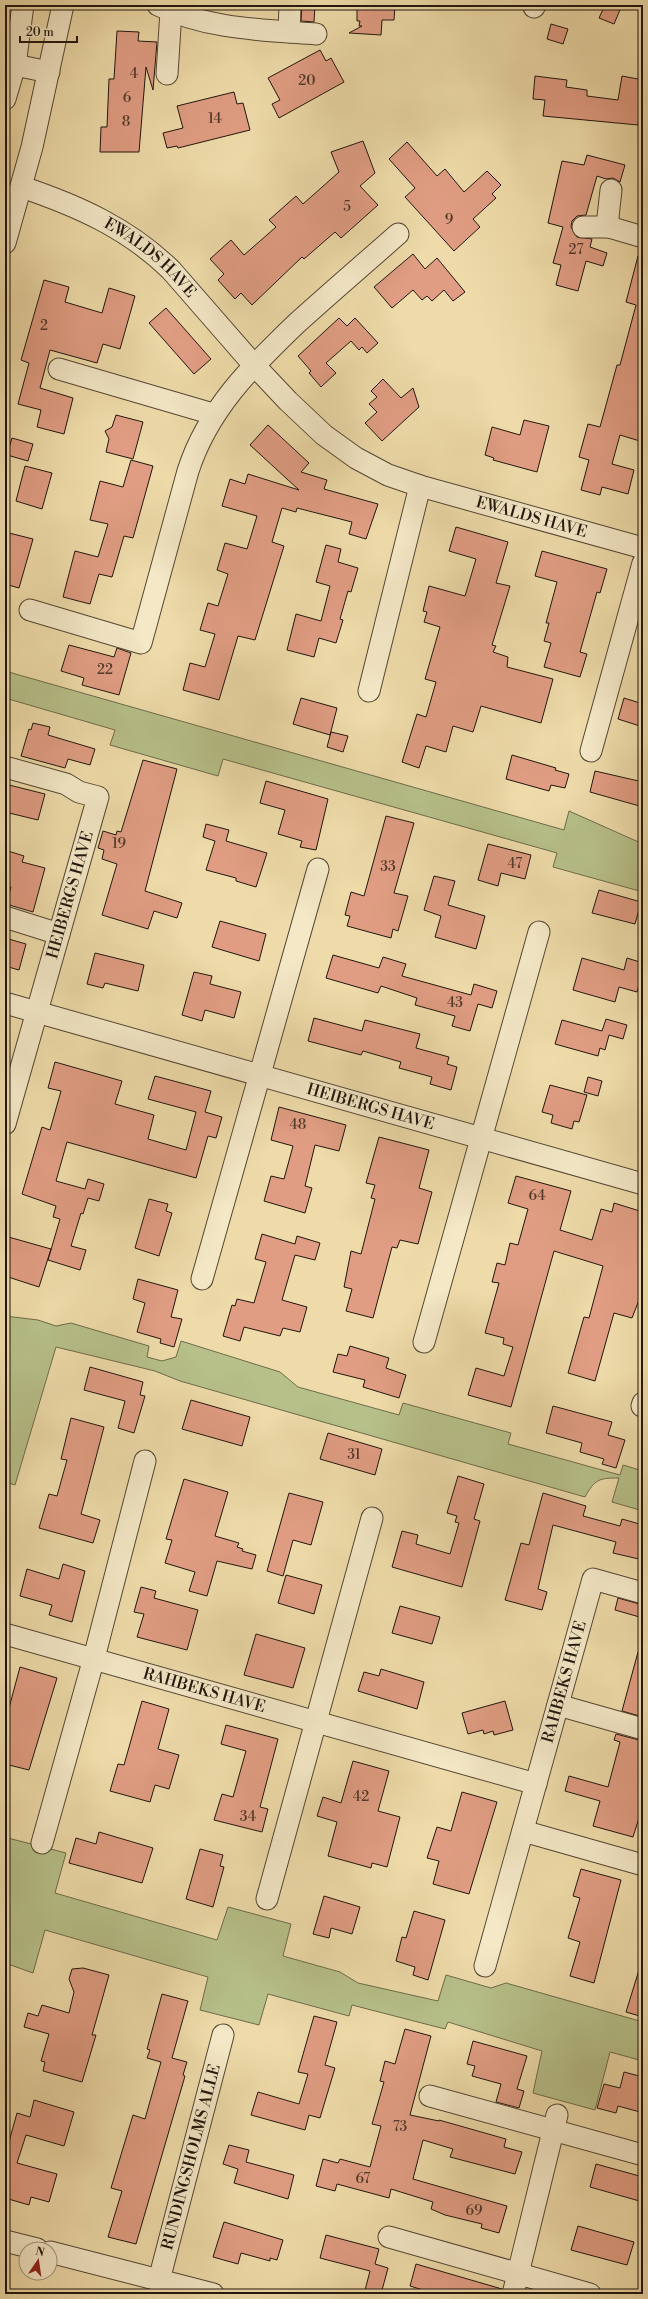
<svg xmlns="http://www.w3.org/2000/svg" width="648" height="2299" viewBox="0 0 648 2299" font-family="'Libre Bodoni',serif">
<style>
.green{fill:#b7c089;stroke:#6c6b4b}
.building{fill:#e09d83;stroke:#20160d}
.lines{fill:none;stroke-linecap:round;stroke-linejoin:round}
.minor-casing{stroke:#544734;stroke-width:23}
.minor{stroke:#f4e8c7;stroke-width:21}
.labels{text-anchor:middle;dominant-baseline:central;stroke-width:4;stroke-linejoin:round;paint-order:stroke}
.number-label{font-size:14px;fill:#50382a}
.street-label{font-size:16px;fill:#20160d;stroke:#f4e8c7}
</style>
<rect width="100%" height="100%" fill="#eedba9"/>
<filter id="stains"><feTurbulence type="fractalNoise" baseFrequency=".005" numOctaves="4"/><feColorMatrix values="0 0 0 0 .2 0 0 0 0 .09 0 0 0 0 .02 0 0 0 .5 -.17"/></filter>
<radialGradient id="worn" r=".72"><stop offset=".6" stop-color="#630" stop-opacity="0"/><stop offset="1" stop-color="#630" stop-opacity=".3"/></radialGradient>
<path class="green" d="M5,671l559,159 5,-19 74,33v48l-90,-25 4,-14 -334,-94 -5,17 -108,-31 5,-15 -110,-32z
M5,1316l33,4 18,6 15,-3 78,23 -2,11 15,4 14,-4 5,-16 99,31 18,15 101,28 4,-12 108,30 -3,11 112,31 3,-10 20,6v40l-31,-9 7,-24c-20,0 -24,1 -34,19l-405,-116 -25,-10 -99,-24 -41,138 -10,-3z
M8,1838l58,15 -11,40 162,47 11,-33 63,17 -8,32 57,16 18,11 80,18 8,-26 45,13 15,-5 137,39v39l-33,-9 -15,58 -62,-17 9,-42 -94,-29 -3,7 -93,-24 -3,11 -81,-22 -9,31 -59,-15 8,-33 -163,-47 -12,43 -28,-10v-115z"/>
<path class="building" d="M302,5h13l-1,17 -13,-1z
M357,5h38l-1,15h-12l-1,15 -32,-2 13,-7h-3l1,-5h-3z
M605,5h17l-8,19 -15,-6z
M551,24l17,5 -5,15 -16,-5z
M117,31l22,1 -1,9 19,1 -4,48 -7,-23 -7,85h-39l1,-25h6l2,-48h5z
M320,50l6,11 5,-3 13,24 -65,36 -7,-14 8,-4 -12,-22z
M535,76l32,4 -1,7 21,3v6l31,4 4,-24 21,4 -5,45 -95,-9 2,-16 -12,-1z
M234,92l3,12 6,-1 7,27 -72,18 -1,-2 -10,2 -4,-15 20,-5 -6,-22z
M363,141l12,32 -15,13 18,19 -37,33 -6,-6 -31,27 -2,-2 -50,48 -11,-12 -6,6 -17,-19 6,-6 -14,-15 21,-19 13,15 32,-28 -7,-7 27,-24 7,8 36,-32 -8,-20z
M407,142l30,34 8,-7 19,23 23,-21 14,14 -9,9 4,4 -23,21 7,8 -26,24 -49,-54 10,-9 -26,-29z
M587,155l38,10 -5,17 -7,-4 -7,1 -9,-3 -11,39 -9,1 -5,5 -1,6 6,10 15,2 -2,8 17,6 -4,13 -17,-5 -8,30 -22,-6 5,-20 -8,-2 10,-36 -15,-4 14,-62 22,4z
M413,254l12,15 12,-11 28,34 -12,9 -9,-11 -12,11 -5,-5 -5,4 -9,-10 -21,18 -18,-21z
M638,256l5,1v185l-23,-7 -8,29 22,6 -6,24 -26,-7 -2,8 -19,-5 8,-30 -10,-3 9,-33 12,3 17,-62h3l16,-60 -10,-3z
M44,280l25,7 -4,15 37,11 7,-25 26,8 -15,53 -17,-5 -6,19 -47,-13 -10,38 33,10 -9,36 -27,-7 4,-17 -23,-6 11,-41 -8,-3z
M166,308l45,51 -17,15 -45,-51z
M339,318l8,8 8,-8 23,25 -11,10 -5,-6 -3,3 -8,-9 -25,22 10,10 -15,14 -12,-14 2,-2 -13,-15z
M383,379l18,19 12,-10 6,19 -37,34 -17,-18 12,-11 -8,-8 8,-7 -6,-6z
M116,415l27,7 -10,37 -27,-7 3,-13 -4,-8 7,-4z
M524,420l25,6 -12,46 -44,-12 1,-2 -9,-3 7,-28 28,8z
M268,425l41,38 -8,9 26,8 -3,9 54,15 -12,35 -17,-5 3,-12 -55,-14 -1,4 -14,-4 -10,34 12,4 -29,94 -17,-4 -19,64 -36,-10 7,-27 15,4 10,-33 -15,-4 8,-27 10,3 10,-32 -11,-4 8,-27 22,6 10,-33 -35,-10 8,-27 15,5 3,-10 51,16 -49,-45z
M12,438l21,6 -5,17 -21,-6z
M131,460l22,6 -20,72 -9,-2 -12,41 -13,-3 -9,30 -27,-7 12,-46 23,6 10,-33 -18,-4 10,-39 23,6z
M25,466l27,7 -10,36 -26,-8z
M456,527l52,15 -12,41 14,3 -18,59 4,1 -3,6 15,5 -1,10 46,12 -12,44 -60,-17 -8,26 -20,-6 -7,26 -20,-6 -7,22 -17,-6 15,-48 9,3 10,-35 -11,-3 15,-52 -16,-5 3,-10 -4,-1 6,-25 36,10 11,-37 -27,-8z
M5,532l28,7 -14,49 -14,-4z
M326,545l15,4 -3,13 20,6 -7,24 -3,-1 -8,28 3,1 -7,23 -17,-5 -5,19 -27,-7 9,-36 25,7 9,-35 -14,-4z
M542,551l65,18 -7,24 -3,-1 -17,60 7,2 -7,23 -36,-10 7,-24 -7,-2 5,-18h-3l11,-41 -22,-6z
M69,645l45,12 3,-9 14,5 -12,42 -37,-10 2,-7 -23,-7z
M301,698l36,10 -7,27 -37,-11z
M624,698l19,6v23l-25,-8z
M33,723l17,4 -2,8 47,14 -5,16 -22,-6 -3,9 -44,-12 8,-27 2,1z
M331,732l17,4 -5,16 -16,-5z
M512,755l44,13 -1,2 14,4 -4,14 -14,-3 -2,6 -43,-12z
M143,760l34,9 -32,122 37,12 -5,15 -23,-7 -6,18 -46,-14 15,-51 -15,-5 2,-9 -6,-2 5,-17 13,4 1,-4 4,1z
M595,771l48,11v25l-53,-15z
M266,781l62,18 -12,51 -16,-3 2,-6 -24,-7 7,-24 -25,-7z
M5,784l40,10 -7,26 -33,-8z
M386,816l28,7 -20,70 14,3 -10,35 -5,-2 -2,9 -44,-12 3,-10 -5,-1 6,-23 13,4z
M206,824l23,6 -3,11 41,12 -11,34 -20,-6v-3l-30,-8 9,-29 -12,-4z
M488,844l43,11 -6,24 -24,-6 -3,13 -20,-6z
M5,850l19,6 -2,6 23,6 -12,44 -27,-8 5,-17 -6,-1z
M434,876l21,5 -7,24 37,11 -9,33 -41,-12 6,-21 -17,-6z
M599,890l42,12 -6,22 -43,-11z
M220,921l46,13 -7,27 -47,-14z
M5,938l21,6 -7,26 -14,-4z
M95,953l49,12 -6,26 -33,-8 -2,5 -16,-4z
M333,955l46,13 4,-11 23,7 -4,12 69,19 3,-11 23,7 -5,17 -14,-4 -8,27 -18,-5 3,-10 -40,-11 2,-7 -36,-12 -3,7 -52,-15z
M582,958l42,12 3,-12 16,5v8l-6,21 -18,-5 -4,15 -42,-12z
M194,972l18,4 -2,8 31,8 -7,26 -29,-8 -3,11 -20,-6z
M314,1018l48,13 3,-11 55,14 -4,14 33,9 -2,7 10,3 -6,23 -21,-6 2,-7 -33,-9 2,-6 -38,-11 -2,4 -53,-14z
M606,1019l21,6 -4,14 -14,-4 -4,15 -5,-2 -2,8 -43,-12 7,-24 40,11z
M55,1062l67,19 -7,23 39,11 -6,24 38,11 10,-38 -48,-13 7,-23 56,15 -6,21 17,5 -6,21 -8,-2 -12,42 -129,-36 -11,39 29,8 3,-10 16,5 -5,17 -11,-3 -5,16 -2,-1 -10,33 15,4 -6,20 -32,-10 12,-41 -7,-2 3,-11 -34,-12 20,-67 8,3 11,-39 -13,-3z
M588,1077l14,4 -4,15 -14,-4z
M550,1085l37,10 -8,27 -5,-1 -2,8 -21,-6 2,-8 -11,-3z
M279,1107l67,18 -7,26 -24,-6 -10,41 7,2 -7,25 -41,-12 7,-25 13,3 9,-33 -22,-6z
M379,1137l50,13 -10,38 13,4 -14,52 -18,-4 -3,8 -5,-1 -19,71 -27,-7 6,-22 -8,-2 7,-36 10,3 14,-55 -4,-1 4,-13 -9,-2z
M516,1176l55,15 -11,39 32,10 9,-31 11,3 2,-9 29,9v78l-11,28 -18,-5 -19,68 -27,-8 16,-56 5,1 14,-52 -49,-15 -43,156 -43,-12 8,-27 28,8 9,-29 -10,-3 1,-6 -19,-5 14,-50 -7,-1 5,-19 8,2 5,-22 8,2 10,-36 -20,-6z
M149,1199l19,5 -2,7 6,2 -13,43 -24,-8z
M262,1234l33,10 2,-8 23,7 -5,17 -20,-5 -13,45 25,7 -7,25 -17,-4 -3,8 -36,-9 -4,14 -17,-5 9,-31 3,1 2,-7 17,4 12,-41 -11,-3z
M5,1236l46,13 -12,38 -34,-11z
M138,1279l40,11 -7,27 11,2 -8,28 -14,-4 1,-4 -24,-7 8,-29 -12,-4z
M350,1346l39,12 -3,10 20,7 -7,23 -36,-11 2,-7 -32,-8 5,-18 9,2z
M90,1367l53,15 -3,13 5,1 -11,37 -16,-5 7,-27 -41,-11z
M191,1400l59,17 -8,29 -60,-17z
M553,1406l59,16 -4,13 17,5 -9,28 -14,-4 2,-5 -24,-7 2,-9 -36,-10z
M71,1418l33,9 -23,87 19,6 -7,23 -54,-15 10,-34 8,2 10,-36 -6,-1z
M328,1433l54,16 -7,26 -55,-16z
M458,1476l26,8 -10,35 6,2 -18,66 -70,-20 10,-36 16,4 -2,9 34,10 9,-31 -4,-1 2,-6 -10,-3z
M184,1479l44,13 -13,44 24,7 -2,4 6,2 -1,2 14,4 -4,14 -35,-8 -10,35 -18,-5 6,-19 -30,-9 7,-23 -6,-1z
M289,1493l34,9 -12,43 -18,-5 -10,36 -16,-5z
M543,1493l43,13 -3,10 37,10 2,-7 21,6v35l-30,-7 3,-11 -63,-17 -15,64 9,3 -5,18 -37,-10 16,-57 8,2z
M63,1564l22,7 -13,51 -23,-7 3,-10 -32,-9 7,-27 32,10z
M286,1575l36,10 -8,29 -36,-11z
M141,1587l15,4 -2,7 44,12 -11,40 -50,-13 7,-23 -10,-2z
M618,1598l25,7v13l-28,-8z
M400,1606l40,11 -8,27 -40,-11z
M256,1634l49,14 -12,40 -49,-13z
M638,1652l5,1v64l-21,-6z
M20,1667l37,11 -28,92 -24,-6v-57l4,1z
M381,1669l43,13 -7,27 -59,-18 6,-19 15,4z
M142,1701l27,8 -11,40 21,6 -10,34 -14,-4 -5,17 -40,-11 8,-27 6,1z
M505,1701l8,29 -19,5 -1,-4 -9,3 -1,-4 -15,4 -6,-21z
M226,1725l52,14 -18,68 8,2 -6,23 -48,-12 8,-26 11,3 13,-46 -25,-7z
M616,1734l27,7v82l-5,-2 -5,16 -40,-11 7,-25 -35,-10 4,-15 39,11 12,-45 -6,-2z
M353,1761l36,10 -11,40 22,6 -13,50 -15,-4 -1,5 -43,-12 9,-34 -20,-6 6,-19 18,6z
M462,1792l35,10 -28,92 -36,-10 6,-23 -12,-3 10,-31 14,4z
M99,1832l54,16 -11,35 -73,-20 7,-25 20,6z
M200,1849l23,6 -3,11 4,1 -11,40 -27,-8z
M581,1869l40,11 -27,103 -24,-7 10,-34 -12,-4 12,-40 -7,-2z
M324,1896l36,11 -8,27 -21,-6 -2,10 -16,-4z
M414,1911l31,9 -17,60 -15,-5 2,-8 -19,-6 6,-24 4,1z
M83,1968l26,7 -17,60h4l-14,47 -39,-11 2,-9 -4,-1 8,-27 -25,-7 4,-14 10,3 4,-11 27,8 5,-21 -5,-13 3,-10z
M639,1970l4,1v46l-17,-5z
M162,1994l26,7 -16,57 15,4 -4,13 2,1 -49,168 -28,-7 14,-46 -11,-3 22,-73 12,4 16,-57 -14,-4 3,-8 -3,-1z
M314,2016l23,6 -12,43 10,3 -15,50 -11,-3 -4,15 -54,-15 7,-23 41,12 9,-30 -10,-2z
M405,2029l26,7 -21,79 29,6v-1l67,19 -2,8 18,5 -7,22 -65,-17 3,-8 -30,-9 -10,39 94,27 -8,27 -18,-5 1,-4 -37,-9 -14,-6 2,-7 -42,-13 -2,9 -52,-14 -2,7 -19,-5 7,-27 15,4 2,-4 30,8 11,-41 -9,-2 12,-42 -4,-1 5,-20 10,3z
M473,2041l54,15 -10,33 7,2 -5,17 -23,-6 5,-18 -29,-8 3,-10 -8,-2z
M624,2072l19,5v23l-3,12 -22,-6 -2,7 -19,-5 7,-24 16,4z
M34,2100l40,12 -10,34 -38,-11 -9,28 40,11 -8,28 -18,-5 -2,8 -24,-7v-42l12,-43 13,4z
M229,2145l20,5 -3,12 48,13 -6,24 -54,-16 4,-14 -15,-5z
M596,2164l47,13v25l-53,-15z
M224,2222l59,18 -6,20 -7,-2v3l-29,-8 -3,11 -25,-7z
M578,2226l56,16 -7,23 -56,-15z
M326,2235l53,14 -4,15 13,4 -7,26h-17l6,-23 -50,-13z
M416,2264l86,25 -1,5h-65l-26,-8z"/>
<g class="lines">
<defs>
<g id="minor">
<path d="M158,5c48,24 105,25 158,29"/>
<path d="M534,7l1,-2"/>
<path d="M289,32l1,-27"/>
<path d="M15,65l34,7"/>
<path d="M167,74l4,-63"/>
<path d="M5,99l10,-34 8,-60"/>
<path id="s1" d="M22,187c56,19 106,41 149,83l82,94 35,37 36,34 32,23 32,17 32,11"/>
<path d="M583,227h26l-1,-10 3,-27"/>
<path d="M609,227l34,10"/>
<path d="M5,243l27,-96 31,-142"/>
<path d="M59,369l154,45"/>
<path d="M30,610l111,33 47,-172c20,-62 63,-104 109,-148 33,-30 67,-59 101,-89"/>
<path id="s2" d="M369,691l51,-205 223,62"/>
<path d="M591,751l52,-188"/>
<path d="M5,767l61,17 13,8 19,5 -93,327"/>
<path d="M5,917l54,17"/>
<path id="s3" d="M5,1003l638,181"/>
<path d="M202,1279l116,-410"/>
<path d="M424,1342l115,-410"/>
<path d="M642,1406l1,-3"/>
<path id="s4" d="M5,1634l531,150"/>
<path d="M558,1705l85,24"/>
<path d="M523,1831l120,34"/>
<path d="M42,1843l52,-185 51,-197"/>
<path d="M267,1899l105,-381"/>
<path id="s5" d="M485,1966l108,-387 50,14"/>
<path d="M430,2096l213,59"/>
<path d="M389,2237l201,57"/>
<path d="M5,2241l32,8"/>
<path d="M50,2252l163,42"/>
<path id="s6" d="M159,2280l64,-245"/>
<path d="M513,2294l44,-179"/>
</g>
</defs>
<use href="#minor" class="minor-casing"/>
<use href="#minor" class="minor"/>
</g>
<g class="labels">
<g class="number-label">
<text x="134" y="74">4</text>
<text x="307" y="81">20</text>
<text x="127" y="98">6</text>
<text x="215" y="119">14</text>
<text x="126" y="122">8</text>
<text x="347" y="207">5</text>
<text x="449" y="220">9</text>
<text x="576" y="250">27</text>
<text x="44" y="326">2</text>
<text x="105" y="670">22</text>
<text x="119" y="844">19</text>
<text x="515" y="864">47</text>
<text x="388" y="867">33</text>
<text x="455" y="1003">43</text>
<text x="298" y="1125">48</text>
<text x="537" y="1196">64</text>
<text x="354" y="1455">31</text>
<text x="361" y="1797">42</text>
<text x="248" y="1817">34</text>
<text x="400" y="2127">73</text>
<text x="363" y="2179">67</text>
<text x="474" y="2211">69</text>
</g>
<g class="street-label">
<text stroke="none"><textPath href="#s1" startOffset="148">EWALDS HAVE</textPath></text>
<text stroke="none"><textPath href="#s2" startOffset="327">EWALDS HAVE</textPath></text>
<text transform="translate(70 895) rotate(-74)">HEIBERGS HAVE</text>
<text stroke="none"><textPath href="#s3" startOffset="380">HEIBERGS HAVE</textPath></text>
<text stroke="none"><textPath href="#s5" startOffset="295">RAHBEKS HAVE</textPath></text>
<text stroke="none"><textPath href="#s4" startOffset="207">RAHBEKS HAVE</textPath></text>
<text stroke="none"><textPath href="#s6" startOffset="127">RUNDINGSHOLMS ALLE</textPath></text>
</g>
</g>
<rect width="648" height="2299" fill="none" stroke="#eedba9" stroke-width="20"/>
<rect x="6" y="6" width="636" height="2287" fill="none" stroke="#20160d" stroke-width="2"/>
<rect x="10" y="10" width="628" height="2279" fill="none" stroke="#20160d"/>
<g transform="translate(38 2261) rotate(13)"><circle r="19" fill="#f4e8c7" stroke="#9f947d"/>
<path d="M0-3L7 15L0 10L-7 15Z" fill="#8f2418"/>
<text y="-6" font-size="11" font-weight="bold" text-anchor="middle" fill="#20160d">N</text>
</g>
<path d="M20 36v6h57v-6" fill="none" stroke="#20160d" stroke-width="2"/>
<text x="26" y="36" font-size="12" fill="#20160d" stroke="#f4e8c7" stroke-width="3" paint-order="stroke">20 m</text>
<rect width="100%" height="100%" filter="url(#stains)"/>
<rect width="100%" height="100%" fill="url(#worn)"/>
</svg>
